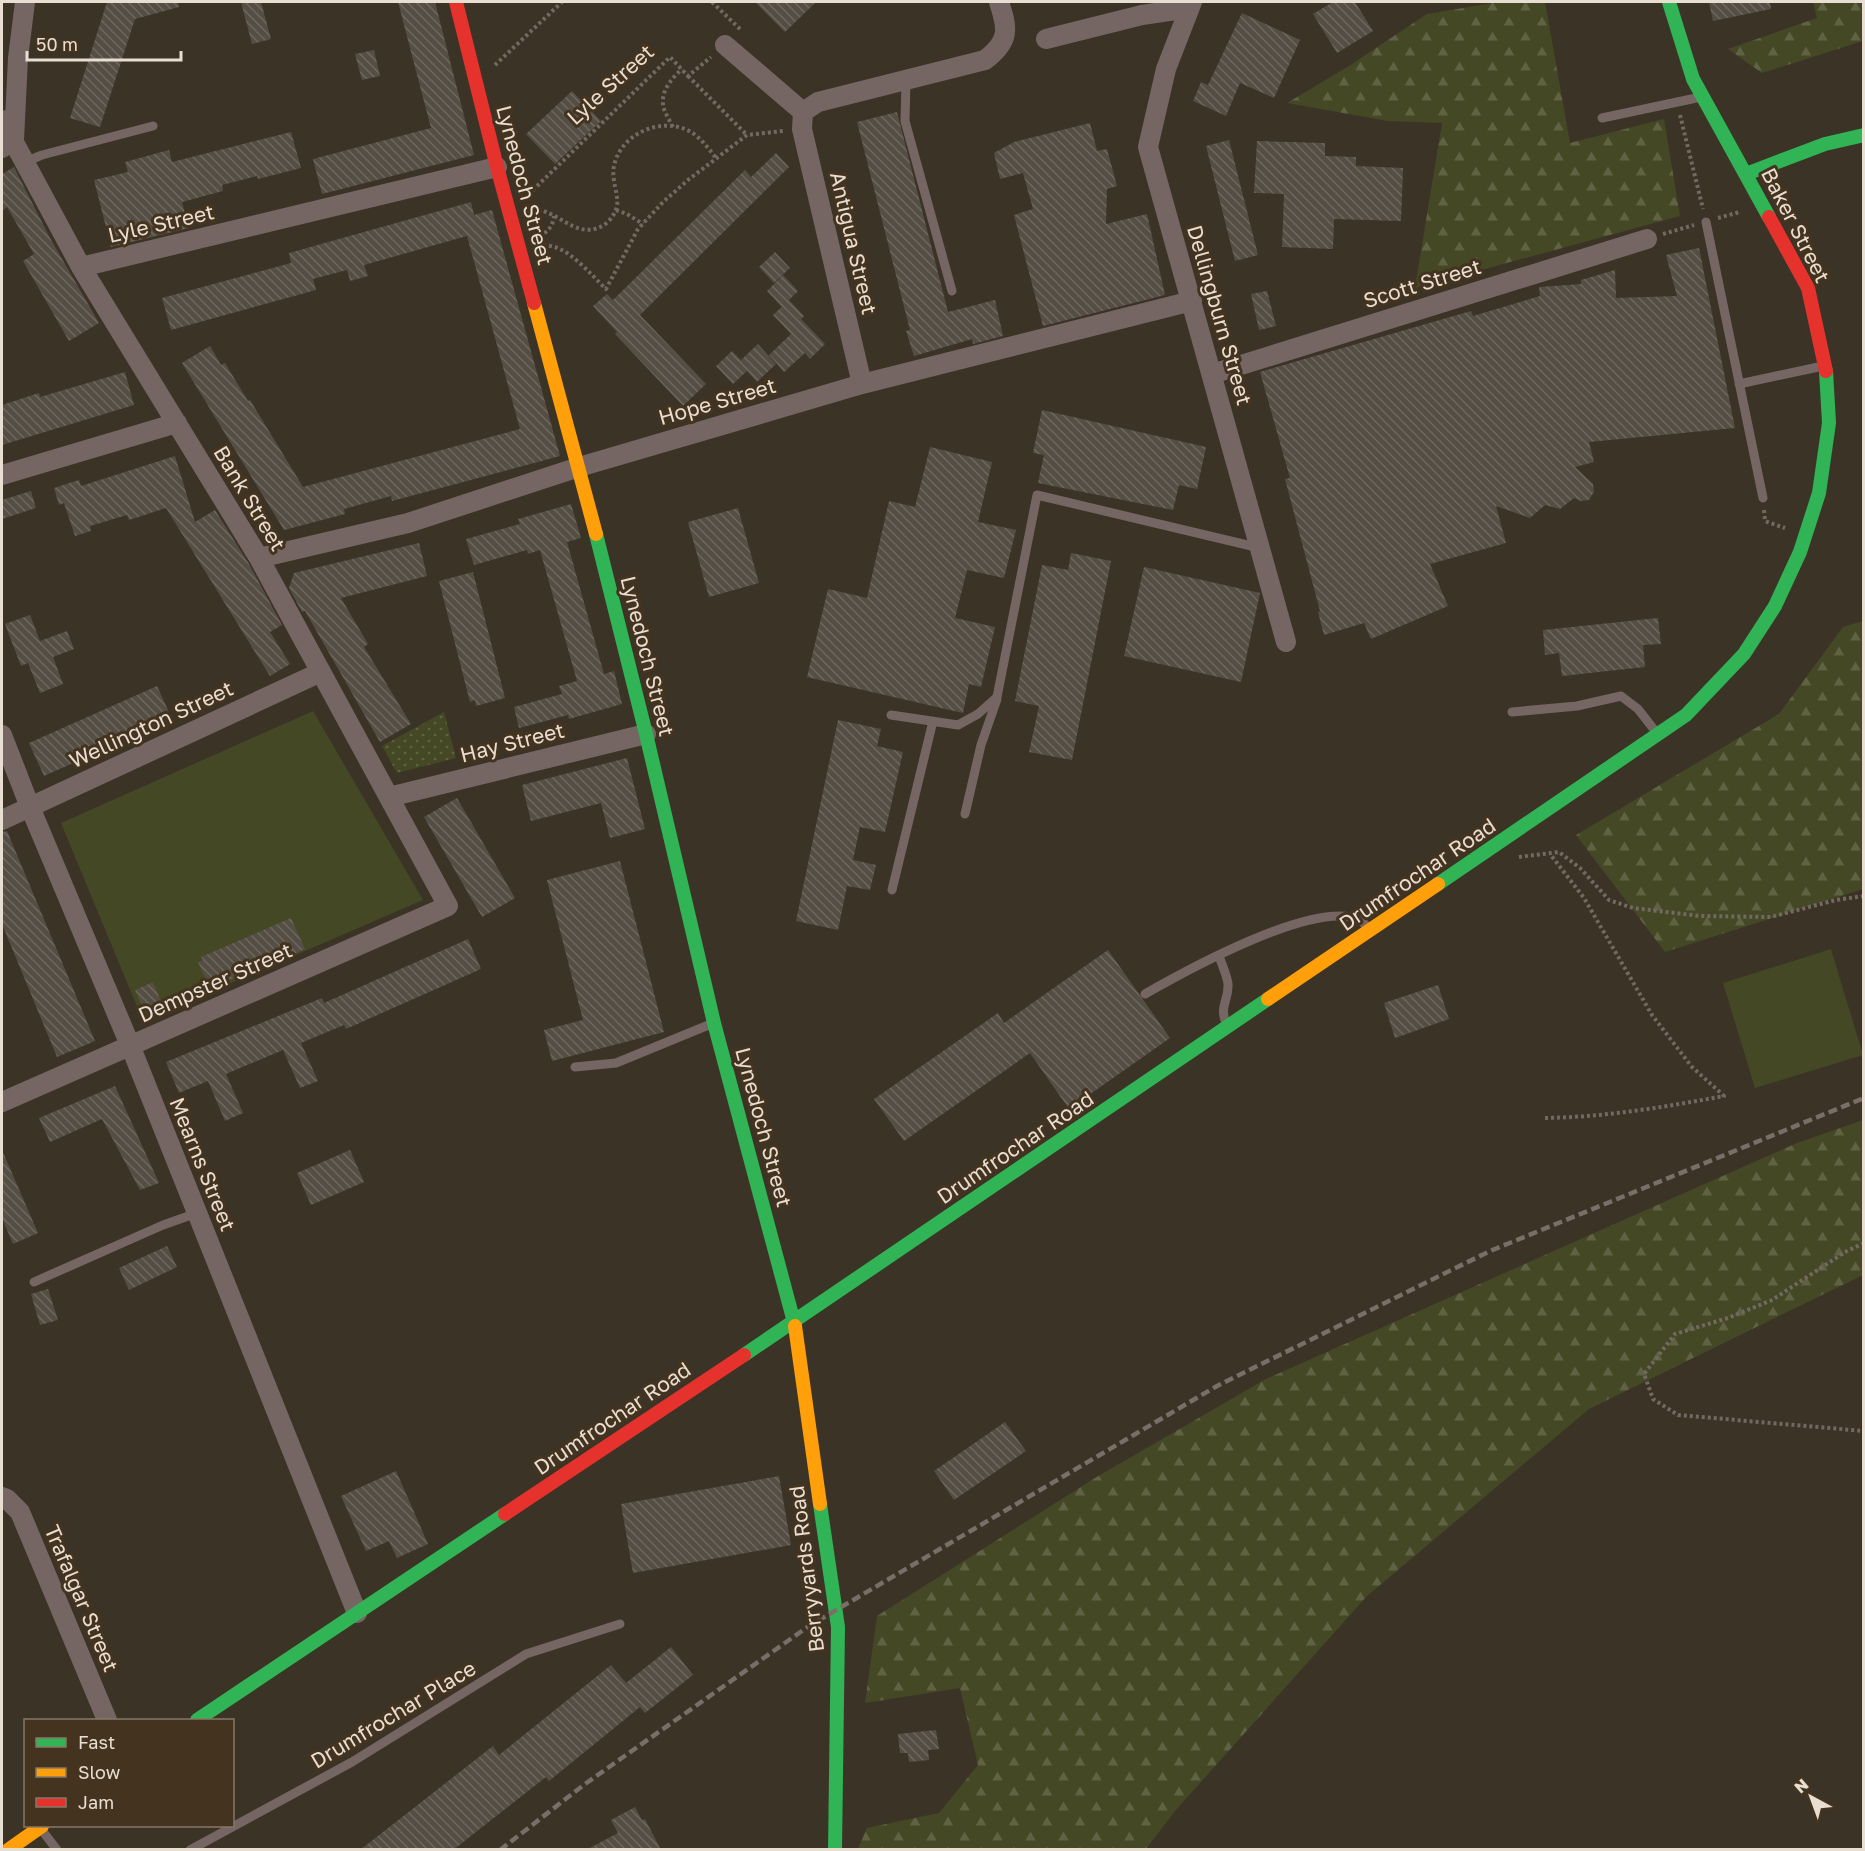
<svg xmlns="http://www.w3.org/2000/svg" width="1865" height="1851" viewBox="0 0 1865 1851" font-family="'Golos Text',sans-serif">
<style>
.grass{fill:#444824}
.forest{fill:url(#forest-firs)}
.park{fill:url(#park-dots)}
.building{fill:url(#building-back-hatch)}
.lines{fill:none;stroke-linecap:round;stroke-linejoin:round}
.path{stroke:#736862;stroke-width:4;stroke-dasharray:3 3;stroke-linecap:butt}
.lane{stroke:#766663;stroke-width:9}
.street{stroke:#766663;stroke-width:20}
.fast{stroke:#30b455;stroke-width:14}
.slow{stroke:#ff9f0a;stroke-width:14}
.jam{stroke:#e5322d;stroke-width:14}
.rail{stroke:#796e68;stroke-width:4.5;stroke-dasharray:9 4.5;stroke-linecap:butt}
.labels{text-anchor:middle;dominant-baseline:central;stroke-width:6;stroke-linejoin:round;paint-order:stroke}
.street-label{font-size:21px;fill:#e8ded2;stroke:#44341f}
</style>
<defs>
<pattern id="forest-firs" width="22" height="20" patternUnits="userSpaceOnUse" patternTransform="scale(1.5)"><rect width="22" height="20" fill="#444824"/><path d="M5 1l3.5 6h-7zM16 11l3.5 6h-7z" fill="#5f6243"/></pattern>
<pattern id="park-dots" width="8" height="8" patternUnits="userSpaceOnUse" patternTransform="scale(1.5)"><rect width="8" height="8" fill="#444824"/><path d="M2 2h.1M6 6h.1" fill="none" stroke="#5f6243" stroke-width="1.8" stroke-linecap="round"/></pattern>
<pattern id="building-back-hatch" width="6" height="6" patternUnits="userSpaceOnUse" patternTransform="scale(1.5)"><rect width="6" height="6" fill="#554e44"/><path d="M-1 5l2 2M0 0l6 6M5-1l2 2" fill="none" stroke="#6d675e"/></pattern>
</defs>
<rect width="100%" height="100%" fill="#3c3327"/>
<path class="grass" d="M313,711l110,189 -280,121 -82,-198z
M1831,949l32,106 -108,33 -32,-105z"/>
<path class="forest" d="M1499,2h46l25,141 94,-24 16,97 -265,72 27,-165 -54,-2 -101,-18 62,-37 78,-52z
M1813,2h50v39l-101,32 -34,-24 89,-31z
M1863,621v268l-198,63 -89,-117 203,-121 64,-87z
M1863,1120v155l-274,134 -222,187 -192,215 -29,38h-288l9,-21 72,-15 39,-48 -18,-77 -95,15 12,-87 218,-138 171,-99 531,-236z"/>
<path class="park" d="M444,712l12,46 -59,15 -15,-27z"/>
<path class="building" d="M107,2h71l1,5 -44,12 -35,108 -30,-9z
M241,2h20l10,37 -19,5z
M398,2h37l39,153 -152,39 -9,-35 118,-31z
M755,2h61l-31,30z
M1333,2h22l18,29 -36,22 -24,-39z
M1709,2h61l1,7 -58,12z
M1242,13l58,27 -26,58 -34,-15 -14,33 -33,-15 8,-19 7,3z
M374,50l6,26 -18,4 -7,-26z
M572,91l29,30 -46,43 -29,-30z
M897,112l51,200 47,-12 8,36 -30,8 -1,-5 -58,17 -8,-25 4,-1 -53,-208z
M1090,123l7,28 10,-2 10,37 -10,3 -1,35 41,-10 18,81 -122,31 -29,-111 19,-6 -10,-36 -23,6 -6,-26 20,-11z
M291,132l10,36 -43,11 -1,-3 -35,9 1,6 -41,11 7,26 -78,19 -17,-67 34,-8 -3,-10 44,-12 3,12z
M1229,140l29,115 -23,6 -29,-115z
M1257,141l68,2v13l31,1v9l47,2 -2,53 -67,-2 -1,30 -51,-2 2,-53 -30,-1z
M776,153l13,14 -149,148 66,69 -23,22 -68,-72 2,-2 -24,-26 14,-12 6,6 132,-130 6,7z
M14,167l36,71 49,85 -30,18 -46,-80 11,-7 -27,-47 -5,4v-37z
M471,202l3,13 18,-5 68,246 -168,45 -1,-5 -47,13 1,5 -61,16 -102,-167 28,-17 11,19 4,-2 23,38 2,-1 53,87 217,-58 -53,-193 -103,29 4,11 -18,5 -3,-11 -34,9 3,11 -145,40 -9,-32 129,-35 -2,-10z
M1699,248l36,180 -146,14 5,20 -19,5 18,17 1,8 -5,8 -8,1 -7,-3 -14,11 -15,-4 -15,13 -34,-12 10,37 -76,21 18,42 -77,33 -7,-16 -40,12 -6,-23 2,-1 -35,-132 5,-1 -30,-106 211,-61 2,5 67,-20 -1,-9 42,-3v-4l34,-10 1,28 61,-2 -11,-41z
M775,252l15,16 -16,15 -15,-16z
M783,275l15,16 -16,16 -15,-16z
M1267,291l9,35 -17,4 -8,-36z
M789,300l15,16 -3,3 24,25 -15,15 -5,-6 -21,19 -15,-17 22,-21 -18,-19z
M758,344l18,20 -19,18 -10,-11 -14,13 -17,-18 16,-15 9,9z
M125,372l9,33 -132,40v-40l37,-12 1,4z
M1042,410l164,37 -9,42 -18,-4 -6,25 -135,-27 6,-28 -11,-2z
M930,447l62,15 -14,60 38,8 -12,48 -37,-8 -12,48 40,9 -14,60 -12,-3 -6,29 -156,-36 21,-88 39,9 22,-97 26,6z
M175,456l20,66 20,-12 34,54 33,61 -12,7 20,32 -20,12 -104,-168 -37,12 -2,-5 -37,11 1,5 -16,5 -11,-33 -5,2 -5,-17 25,-8 2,6z
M31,491l5,17 -34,11v-19z
M571,504l10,34 -14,4 37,132 10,-3 8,33 -53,15 -1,-4 -49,13 -5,-21 48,-13 -3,-8 18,-5 -37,-131 -12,4 -1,-4 -53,15 -8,-26 54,-15 -2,-5z
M738,508l21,75 -50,14 -21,-75z
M419,543l8,33 -86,22 27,46 -4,3 47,77 -31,18 -75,-131 -3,1 -13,-24 5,-15z
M1071,553l40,8 -39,199 -43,-8 10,-46 -24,-5 27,-136 26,5z
M1144,567l116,26 -19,89 -117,-26z
M473,572l32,126 -29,8 -1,-6 -5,2 -31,-121z
M30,615l10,26 27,-10 7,18 -21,8 10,27 -23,9 -12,-30 -7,3 -16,-42z
M1658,618l3,26 -18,1 2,22 -83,9 -3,-23 -14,2 -2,-25z
M157,686l15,33 -128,57 -15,-33z
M838,720l43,9 -4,17 26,6 -18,80 -25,-5 -7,33 23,5 -6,25 -23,-4 -9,44 -42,-9z
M627,758l18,71 -35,9 -9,-35 -70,18 -9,-36z
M457,798l58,100 -33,19 -58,-100z
M7,831l88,210 -38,16 -55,-133v-92z
M620,861l44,171 -112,29 -8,-31 39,-10 -36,-140z
M291,918l14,31 -52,23 -1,-2 -42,19 -12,-27 5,-2 -2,-3z
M468,939l13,30 -135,60 -2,-4 -43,18 17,38 -18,7 -17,-38 -57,24 17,39 -18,8 -17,-40 -29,12 -13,-31 156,-64 2,5z
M1108,950l62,88 -101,71 -39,-56 -126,88 -30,-42 124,-86 6,10z
M153,982l9,22 -18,7 -9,-21z
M1438,985l11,34 -54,19 -11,-35z
M115,1086l44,97 -19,7 -38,-71 -52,23 -11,-24z
M2,1150l36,83 -25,11 -11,-26z
M350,1150l14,32 -53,23 -14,-32z
M167,1246l10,21 -48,23 -10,-22z
M48,1289l10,31 -18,5 -9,-31z
M1005,1422l21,29 -72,49 -20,-29z
M396,1471l32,73 -31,14 -8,-17 -23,10 -25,-55z
M779,1476l12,69 -158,28 -12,-69z
M671,1647l22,28 -48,38 -5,-6 -91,74 -3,-4 -93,73h-93l133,-104 6,9 112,-90 15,18z
M936,1730l3,19 -11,1 1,10 -20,2 -1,-9h-8l-2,-19z
M635,1807l7,13 3,-1 16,31h-75l32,-17 -7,-13z"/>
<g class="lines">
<path class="path" d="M712,2l30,29
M495,65l67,-63
M688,76l59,59
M1680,115l23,94
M673,127c-3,-6 -7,-12 -9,-18 -5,-16 7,-30 18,-40
M527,192l6,-2 137,-133 18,19 23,-19
M532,209c25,0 43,30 68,18 8,-3 15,-12 17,-21 2,-11 -6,-26 -3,-40 6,-32 48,-51 77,-34 10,6 18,17 25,26
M616,210l11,4 16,10
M1718,218l22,-6
M1663,234l31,-9
M539,236c10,-4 14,-11 15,-20
M543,246c22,-4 48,29 63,43l32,-60 25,-27 25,-22 59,-45 36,-4
M1764,510l1,11 20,7
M1519,857l40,-5 21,16 29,32 24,8 67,8 71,1 65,-17 28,-4
M1545,1118c61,-1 120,-11 179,-22l-32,-29 -40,-52 -68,-117 -34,-44
M1864,1243l-19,9 -73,48 -44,18 -53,16 -31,40 9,25 25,16 186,16"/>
<path class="lane" d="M906,80l-1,41 47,170
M1602,118l99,-21
M25,162l17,-7 111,-29
M1706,222l57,276
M1739,384l84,-18
M1512,712l65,-6 44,-10 17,13 18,23
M891,715l67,10 20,-11 19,-17 40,-202 223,53
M965,814l16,-69 16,-46
M892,890l41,-169
M1219,956c3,9 8,19 9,28 1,16 -9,22 -2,39
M1145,994c42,-24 167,-93 213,-75 4,2 7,6 11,9
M575,1067l41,-4 95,-39
M34,1282l129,-57 34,-12
M41,1829l16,21
M190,1850l162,-88 174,-108 94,-30"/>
<path class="street" d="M1192,2l-26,67 -18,78 138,495
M1046,39l96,-24 47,-7
M725,45l78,67 15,-10 167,-42c25,-19 23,-31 14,-58
M803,112l-1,17 60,255
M2,120l79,147 178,291 189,348 -446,196
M2,148l12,-8 4,-82 7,-56
M81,267l416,-100
M1212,374l435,-135
M2,475l175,-52
M259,558l149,-35 171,-56 283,-83 330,-83
M2,735l28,72 100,238 227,568
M389,797l257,-63
M2,820l319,-148
M2,1497l5,2 13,13 87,208"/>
<path class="fast" d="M1669,2l24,77 76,138
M1746,174l79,-30 39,-9
M596,534l50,200 68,289 81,303
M1438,884l248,-169 58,-61 31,-48 25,-54 19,-59 10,-70 -3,-52
M744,1355l524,-356
M820,1504l18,123 -3,223
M197,1720l308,-206"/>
<path class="slow" d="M534,303l62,231
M1268,999l170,-115
M795,1326l25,178
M8,1850l34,-24"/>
<path class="jam" d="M456,2l41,165 37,136
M1769,217l39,71 18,83
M505,1514l239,-159"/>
<path class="rail" d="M500,1850l85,-66 224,-158 408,-240 273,-135 374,-153"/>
</g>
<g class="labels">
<g class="street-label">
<text transform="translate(610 84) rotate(-42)">Lyle Street</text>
<text transform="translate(525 185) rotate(75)">Lynedoch Street</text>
<text transform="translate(161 223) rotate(-13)">Lyle Street</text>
<text transform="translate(1796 225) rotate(63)">Baker Street</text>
<text transform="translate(854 243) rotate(77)">Antigua Street</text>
<text transform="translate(1422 283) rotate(-17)">Scott Street</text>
<text transform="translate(1220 315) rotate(74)">Dellingburn Street</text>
<text transform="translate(717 401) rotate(-16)">Hope Street</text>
<text transform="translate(250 498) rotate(59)">Bank Street</text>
<text transform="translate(648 656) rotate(76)">Lynedoch Street</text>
<text transform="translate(151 724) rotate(-25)">Wellington Street</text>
<text transform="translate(512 742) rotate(-14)">Hay Street</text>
<text transform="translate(1417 874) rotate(-34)">Drumfrochar Road</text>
<text transform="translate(215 982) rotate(-24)">Dempster Street</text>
<text transform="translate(764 1127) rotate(75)">Lynedoch Street</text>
<text transform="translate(1015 1147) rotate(-34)">Drumfrochar Road</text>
<text transform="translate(203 1164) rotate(68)">Mearns Street</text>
<text transform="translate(612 1418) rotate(-34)">Drumfrochar Road</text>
<text transform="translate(806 1569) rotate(-97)">Berryyards Road</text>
<text transform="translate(82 1598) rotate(67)">Trafalgar Street</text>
<text transform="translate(393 1714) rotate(-31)">Drumfrochar Place</text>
</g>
</g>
<rect width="1865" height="1851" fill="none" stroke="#e8ded2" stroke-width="6"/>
<rect x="24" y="1719" width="210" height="108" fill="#44341f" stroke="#867867" stroke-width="1.5"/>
<rect x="36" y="1738" width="30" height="9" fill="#30b455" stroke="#867867" stroke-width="1.5"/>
<text x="78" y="1749" font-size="18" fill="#e8ded2">Fast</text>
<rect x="36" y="1768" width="30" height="9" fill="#ff9f0a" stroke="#867867" stroke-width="1.5"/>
<text x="78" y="1779" font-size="18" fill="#e8ded2">Slow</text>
<rect x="36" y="1798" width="30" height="9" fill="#e5322d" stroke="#867867" stroke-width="1.5"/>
<text x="78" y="1809" font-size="18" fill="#e8ded2">Jam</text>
<g transform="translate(1811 1797) rotate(319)" stroke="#44341f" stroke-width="4.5" paint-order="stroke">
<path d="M0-4.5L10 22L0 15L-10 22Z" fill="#e8ded2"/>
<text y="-9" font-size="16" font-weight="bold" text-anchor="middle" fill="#e8ded2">N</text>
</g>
<path d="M27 51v9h154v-9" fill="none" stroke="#e8ded2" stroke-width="3"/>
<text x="36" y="51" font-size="18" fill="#e8ded2" stroke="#44341f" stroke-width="4.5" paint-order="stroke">50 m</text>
</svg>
